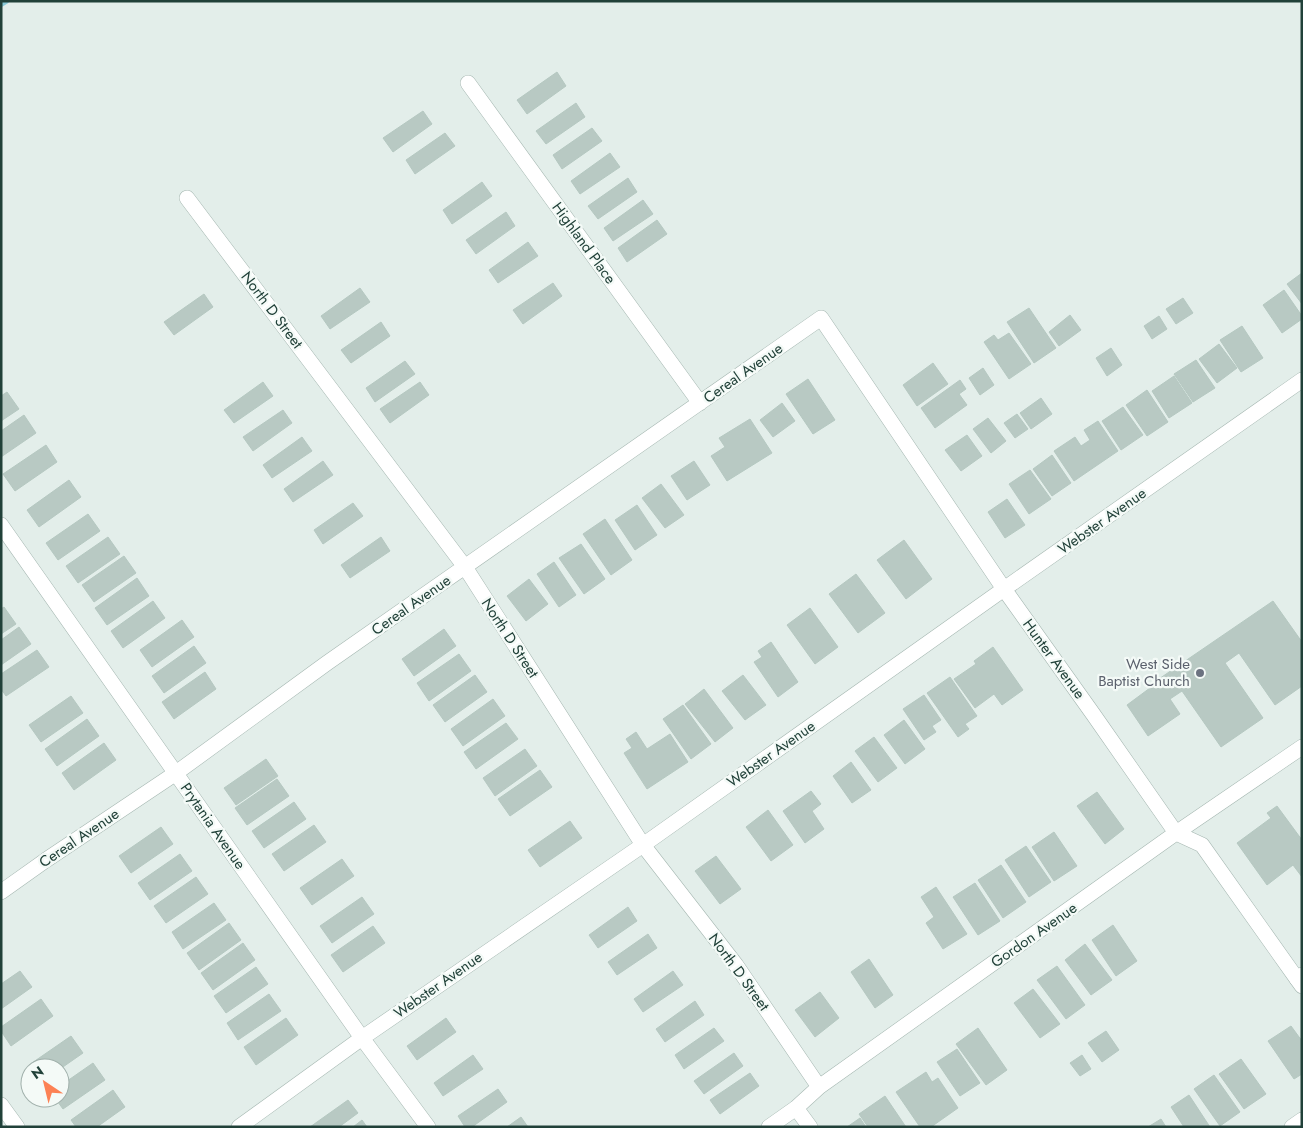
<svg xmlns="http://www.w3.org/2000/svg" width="1303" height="1128" viewBox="0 0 1303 1128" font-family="Jost,sans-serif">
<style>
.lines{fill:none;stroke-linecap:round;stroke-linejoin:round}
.stream{stroke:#88c9d7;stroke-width:6}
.building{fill:#b8c9c3;stroke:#b5c8c1}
.minor-casing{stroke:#a5b7b1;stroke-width:16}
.tertiary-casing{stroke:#a5b7b1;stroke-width:16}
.minor{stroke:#fff;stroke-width:15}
.tertiary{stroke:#fff;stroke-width:15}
.worship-dot{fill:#6b7280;stroke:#f4faf7;stroke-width:2}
.labels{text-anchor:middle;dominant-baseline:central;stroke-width:4.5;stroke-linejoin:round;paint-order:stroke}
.street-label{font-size:15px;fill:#214139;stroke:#f4faf7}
.worship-label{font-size:15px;fill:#5b616d;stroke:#f4faf7;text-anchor:end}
</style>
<rect width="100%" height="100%" fill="#e3eeea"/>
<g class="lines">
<path class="stream" d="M1,4l5,-3"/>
</g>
<path class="building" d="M557,72l9,14 -39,28 -10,-14z
M576,103l9,14 -39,27 -10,-13z
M423,111l9,13 -39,28 -10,-14z
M592,128l10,13 -40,28 -9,-14z
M445,133l10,13 -40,28 -9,-14z
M610,153l10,14 -40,27 -9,-13z
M628,178l9,14 -39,27 -10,-13z
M482,182l10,14 -40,28 -9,-14z
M643,200l10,14 -40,27 -9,-13z
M506,212l9,14 -39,28 -10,-14z
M657,220l10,14 -40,28 -9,-14z
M528,242l10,14 -40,27 -9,-13z
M1302,273v31l-15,-20z
M553,283l9,13 -39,28 -10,-14z
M360,288l10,14 -40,27 -9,-13z
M1284,290l18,26v3l-20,14 -19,-28z
M204,294l9,13 -39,28 -10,-13z
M1183,298l10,15 -17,11 -10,-15z
M1029,308l27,40 -22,15 -27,-41z
M1070,315l11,15 -22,16 -10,-14z
M1159,316l8,13 -15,10 -8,-13z
M381,322l9,14 -39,27 -10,-13z
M1242,326l21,32 -22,14 -21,-32z
M1009,333l22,31 -22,15 -25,-37 10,-7 4,5z
M1219,344l18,24 -20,15 -18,-24z
M1111,348l11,17 -15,11 -11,-18z
M1196,360l19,28 -22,14 -19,-28z
M405,361l10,13 -40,28 -9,-14z
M933,363l15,21 -31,22 -14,-21z
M983,368l11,17 -14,10 -11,-17z
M1174,376l18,27 -23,15 -17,-27z
M808,379l27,41 -22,14 -27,-40z
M960,380l6,9 -7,5 8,11 -32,23 -14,-20z
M263,382l10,14 -39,27 -10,-13z
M420,382l9,13 -39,28 -10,-14z
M1147,390l21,32 -21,14 -21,-31z
M7,392l12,17 -18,12v-25z
M1041,398l11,16 -21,15 -11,-16z
M782,403l13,18 -22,16 -13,-17z
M1123,407l20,28 -22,15 -19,-29z
M283,410l9,13 -39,28 -10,-14z
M1017,414l11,15 -13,9 -11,-15z
M24,415l12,18 -35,24v-26z
M988,418l18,23 -15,12 -18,-24z
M750,419l22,34 -45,28 -16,-25 14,-9 -6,-9z
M1098,421l20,30 -44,30 -20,-30 21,-14 6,9 9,-6 -6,-10z
M967,435l15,21 -21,15 -16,-21z
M302,437l10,14 -40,27 -9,-13z
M46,445l11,17 -42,29 -12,-17z
M1052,455l19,28 -19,13 -19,-27z
M323,461l10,14 -40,27 -9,-13z
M694,461l16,24 -23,15 -16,-24z
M1030,470l21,29 -22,15 -20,-30z
M69,480l12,17 -42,30 -12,-17z
M661,484l23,31 -19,13 -23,-30z
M1007,499l18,26 -20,13 -17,-26z
M353,503l10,13 -40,28 -9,-14z
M637,505l20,30 -22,15 -20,-30z
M88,514l12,17 -42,29 -12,-17z
M605,519l27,41 -21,15 -28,-41z
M108,537l12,17 -42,29 -12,-17z
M381,537l9,14 -40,27 -9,-13z
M904,540l28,39 -26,20 -29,-39z
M581,544l24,35 -21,15 -25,-36z
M124,556l12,17 -42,29 -12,-17z
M554,562l22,33 -17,12 -22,-33z
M856,574l29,39 -27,20 -29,-39z
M137,578l12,18 -42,29 -12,-17z
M529,579l19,25 -22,17 -19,-25z
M153,601l12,17 -42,30 -12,-17z
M1273,601l29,41v44l-27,19 -36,-52 -14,10 38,55 -42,29 -39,-56 -12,8 10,15 -32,22 -21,-31 27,-20 -1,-2z
M4,607l12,17 -15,10v-25z
M810,608l28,39 -23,17 -28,-39z
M182,620l12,17 -42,30 -12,-17z
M19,627l12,17 -30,21v-25z
M444,629l12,17 -42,30 -12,-17z
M771,642l27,40 -20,15 -24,-35 8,-5 -4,-6z
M194,646l12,17 -42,30 -12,-17z
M993,647l30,43 -21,15 -8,-11 -19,14 -21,-29 22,-15 -2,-3z
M37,650l12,17 -43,29 -5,-7v-15z
M459,654l12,17 -42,30 -12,-18z
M205,672l11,17 -42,30 -12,-17z
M475,675l12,17 -42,30 -12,-17z
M743,675l23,30 -21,15 -23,-29z
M950,677l27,39 -12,8 4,5 -11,8 -31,-44z
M704,689l29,39 -18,14 -30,-38z
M924,695l17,25 -9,6 4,6 -12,8 -21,-31z
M71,696l12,17 -42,29 -12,-17z
M493,699l12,17 -42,30 -12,-17z
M683,705l28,39 -20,15 -28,-40z
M87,719l12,17 -42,30 -12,-17z
M904,720l21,29 -20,15 -21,-29z
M506,723l12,16 -42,30 -12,-17z
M636,732l11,17 23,-15 18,28 -41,27 -23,-36 8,-5 -6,-9z
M874,737l23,31 -19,14 -23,-31z
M104,743l12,17 -42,30 -12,-17z
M525,749l12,17 -42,30 -12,-18z
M266,759l12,17 -42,29 -12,-17z
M851,762l20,28 -19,13 -19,-27z
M540,770l12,17 -42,29 -12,-17z
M277,779l12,17 -42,29 -12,-17z
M811,791l10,13 -9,7 12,18 -19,14 -22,-32z
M1097,792l27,37 -19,15 -28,-38z
M294,802l12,17 -42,29 -12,-17z
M1277,806l25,34v37l-9,-12 -26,20 -30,-42 34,-25 -4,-5z
M768,810l25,35 -22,16 -25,-34z
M570,821l12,17 -42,29 -12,-17z
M314,825l12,17 -42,29 -12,-17z
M161,827l12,17 -42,29 -12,-17z
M1054,832l23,34 -23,15 -22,-34z
M1026,846l25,36 -22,15 -24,-37z
M180,854l12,17 -42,29 -12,-17z
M716,856l25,33 -21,15 -25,-33z
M342,859l12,17 -42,29 -12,-17z
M1001,865l25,37 -23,16 -25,-38z
M196,877l12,17 -42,29 -12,-17z
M975,883l25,38 -22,14 -25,-38z
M936,887l31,47 -24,15 -17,-26 8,-6 -13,-20z
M362,897l12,17 -42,29 -12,-17z
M214,903l12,17 -43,29 -11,-17z
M628,907l9,14 -39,27 -9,-13z
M229,923l12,17 -42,30 -12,-17z
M1113,925l24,36 -21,15 -24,-36z
M373,926l12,17 -42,29 -12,-17z
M648,934l9,14 -40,27 -9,-13z
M243,943l12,17 -42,30 -12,-17z
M1085,944l27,36 -21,15 -26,-35z
M869,959l24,36 -18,13 -24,-36z
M1057,966l28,39 -19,14 -29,-39z
M256,967l12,17 -42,29 -12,-17z
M20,971l12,16 -31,22v-25z
M673,971l10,14 -40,27 -9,-13z
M1033,989l27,35 -20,14 -26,-35z
M820,992l19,26 -24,19 -20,-27z
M269,994l12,17 -43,29 -11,-17z
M41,999l12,17 -42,30 -10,-15v-4z
M695,1001l9,14 -39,27 -9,-13z
M286,1018l12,17 -42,30 -12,-18z
M446,1018l10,14 -39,28 -10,-14z
M1291,1026l11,15v33l-8,5 -26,-38z
M714,1028l10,13 -40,28 -9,-14z
M978,1028l29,42 -21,15 -30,-41z
M1106,1031l13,19 -17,12 -14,-19z
M71,1036l12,17 -23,16v-1h-29l-2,-3z
M957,1049l23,34 -20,13 -23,-34z
M734,1053l9,13 -39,28 -10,-13z
M473,1055l10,14 -40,27 -9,-13z
M1082,1055l9,14 -11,7 -10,-13z
M1241,1059l25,35 -22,15 -25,-35z
M93,1063l12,17 -42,29 -8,-11h5v-12z
M926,1072l6,10 6,-4 20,30 -27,19h-11l-24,-35z
M750,1073l9,13 -39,28 -10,-14z
M1214,1075l26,37 -20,14 -26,-37z
M498,1089l9,13 -35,25h-7l-7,-11z
M113,1090l12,17 -28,20h-21l-5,-7z
M1189,1095l21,32h-26l-13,-20z
M885,1096l21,31h-38l-9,-13z
M348,1100l10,13 -19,14h-29z
M521,1117l7,10h-21z
M860,1118l6,9h-19z
M1161,1119l5,8h-18z
M362,1120l5,7h-14z"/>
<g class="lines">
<defs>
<path id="minor" d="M468,83l232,320
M187,198l278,369 178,278 93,120 83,122
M1,525l361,513 66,89
M1,892l45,-32 130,-87 151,-110 494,-345 183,271 89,125 83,119 26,12 95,134
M1,1105l16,22
M796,1108l14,19
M239,1127l123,-89 281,-193 361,-256 298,-209
M769,1127l27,-19 23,-21 357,-254 126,-86
M1292,1127l10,-7"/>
<path id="tertiary" d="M1302,975l-5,4 5,7"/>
</defs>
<use href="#minor" class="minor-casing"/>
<use href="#tertiary" class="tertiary-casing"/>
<use href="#minor" class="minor"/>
<use href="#tertiary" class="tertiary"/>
</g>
<circle class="worship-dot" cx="1200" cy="673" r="5"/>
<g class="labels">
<g class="street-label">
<text transform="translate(584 243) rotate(54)">Highland Place</text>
<text transform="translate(272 310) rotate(53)">North D Street</text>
<text transform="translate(743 373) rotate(-35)">Cereal Avenue</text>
<text transform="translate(1102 521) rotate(-35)">Webster Avenue</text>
<text transform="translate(411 605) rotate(-35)">Cereal Avenue</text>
<text transform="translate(510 638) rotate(57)">North D Street</text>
<text transform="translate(1054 659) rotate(54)">Hunter Avenue</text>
<text transform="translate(771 754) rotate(-35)">Webster Avenue</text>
<text transform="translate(213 826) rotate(55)">Prytania Avenue</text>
<text transform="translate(79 838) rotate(-34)">Cereal Avenue</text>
<text transform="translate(1034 935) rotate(-35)">Gordon Avenue</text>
<text transform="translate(739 972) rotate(54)">North D Street</text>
<text transform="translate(438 985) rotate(-35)">Webster Avenue</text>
</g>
<g class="worship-label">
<text x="1190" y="664">West Side<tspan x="1190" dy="17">Baptist Church</tspan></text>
</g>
</g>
<rect width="1303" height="1128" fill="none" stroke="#214139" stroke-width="5"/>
<g transform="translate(45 1083) rotate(325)"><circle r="24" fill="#f4faf7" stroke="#a0b0ab"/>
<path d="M0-4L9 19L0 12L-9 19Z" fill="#fc8154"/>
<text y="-8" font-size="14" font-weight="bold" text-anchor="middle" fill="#214139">N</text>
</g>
</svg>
